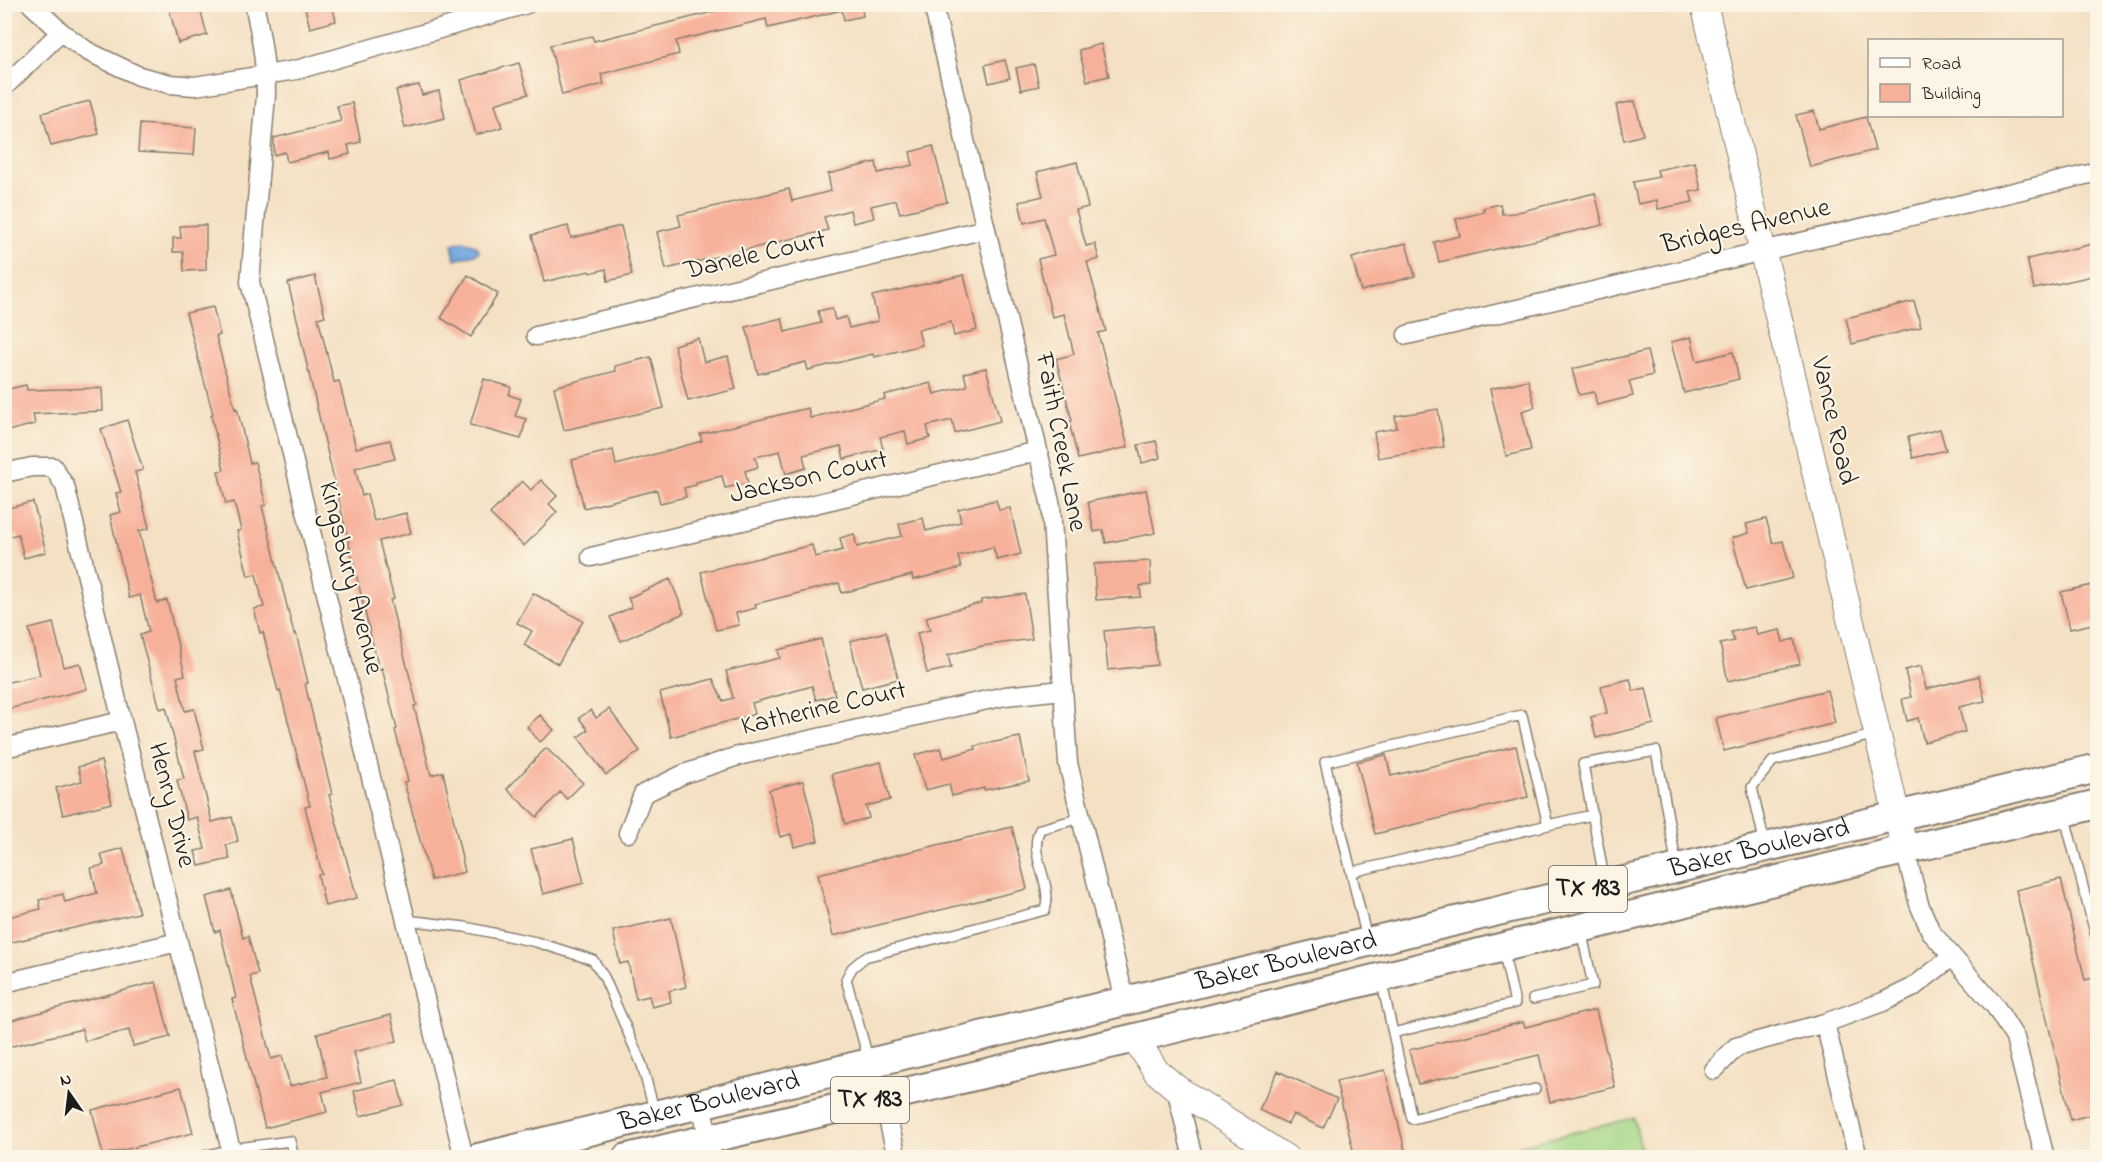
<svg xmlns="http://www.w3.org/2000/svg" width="2102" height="1162" viewBox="0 0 2102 1162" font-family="'Indie Flower',sans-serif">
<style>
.built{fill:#f5d3c1}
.green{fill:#a5d786;stroke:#607a51;stroke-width:1.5}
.water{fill:#74a8e1;stroke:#48627e;stroke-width:1.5}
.building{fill:#f7b099}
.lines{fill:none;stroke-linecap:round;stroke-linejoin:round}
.lane-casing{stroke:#887e70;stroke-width:12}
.street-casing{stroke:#887e70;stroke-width:21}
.secondary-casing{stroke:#887e70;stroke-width:28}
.primary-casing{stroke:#887e70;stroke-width:32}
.lane{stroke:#fff;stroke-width:9}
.street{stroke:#fff;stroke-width:18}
.secondary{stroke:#fff;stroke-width:26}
.primary{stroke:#fff;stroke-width:28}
.labels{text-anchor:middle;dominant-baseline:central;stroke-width:4.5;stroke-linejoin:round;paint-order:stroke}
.shield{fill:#fcf5e5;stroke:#5f5d58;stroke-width:1.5}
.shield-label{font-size:26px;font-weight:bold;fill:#1c1c1c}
.street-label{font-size:27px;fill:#1c1c1c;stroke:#fcf5e5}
</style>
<rect width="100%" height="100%" fill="#fcf5e5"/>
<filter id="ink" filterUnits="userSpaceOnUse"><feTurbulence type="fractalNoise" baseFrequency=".0167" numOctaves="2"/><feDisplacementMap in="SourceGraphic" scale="12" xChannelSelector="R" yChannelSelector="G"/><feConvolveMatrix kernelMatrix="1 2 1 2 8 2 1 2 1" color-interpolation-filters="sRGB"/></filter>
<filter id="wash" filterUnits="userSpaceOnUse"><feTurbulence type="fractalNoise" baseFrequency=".008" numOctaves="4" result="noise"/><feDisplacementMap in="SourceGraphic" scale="24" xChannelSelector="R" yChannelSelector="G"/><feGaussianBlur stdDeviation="1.35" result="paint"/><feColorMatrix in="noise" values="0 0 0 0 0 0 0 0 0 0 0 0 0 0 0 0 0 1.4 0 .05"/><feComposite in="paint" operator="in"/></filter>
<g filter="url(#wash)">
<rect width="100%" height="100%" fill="#f4e0c3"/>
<path class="built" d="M1224,1144l19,9 7,4h-40l1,-6 3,-3z"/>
<path class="green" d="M1634,1118l9,39h-119l-3,-12z"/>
<path class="water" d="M463,241l12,4 4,5 -1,3 -23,7 -3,-16z"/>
<g id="blocks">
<path class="building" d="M168,4h31l8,31 -29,8z
M304,4h28l4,17 -26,7z
M711,4h150l2,12 -19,4 -2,-10 -74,18 -2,-9 -90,22 3,13 -78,20 3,10 -42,11 -12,-50 42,-9 2,5 119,-29z
M1101,44l8,32 -22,5 -8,-31z
M1005,60l5,18 -21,5 -4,-18z
M519,63l9,31 -33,10 7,23 -26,8 -15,-55z
M1034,64l5,22 -18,4 -5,-22z
M419,85l3,10 17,-4 6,27 -40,10 -9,-38z
M90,101l9,33 -48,12 -9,-33z
M1635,101l8,34 -19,5 -8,-35z
M352,103l9,39 -13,3 2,9 -20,5 -1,-7 -42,10 -2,-10 -11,3v-17l67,-17 -4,-15z
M1814,111l5,18 47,-12 9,33 -65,17 -14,-52z
M140,124l56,4 -2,27 -56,-3z
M933,146l14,56 -47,11 -4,-13 -25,6 3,12 -21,5 -3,-13 -26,7 4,13 -162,39 -9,-37 24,-6 -3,-11 111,-26 3,12 39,-10 -3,-17 48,-12 2,11 35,-8 -3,-13z
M1077,162l11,45 -12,3 10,36 9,-2 4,15 -12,3 19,69 -8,2 30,114 -50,12 -9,-37 3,-1 -16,-62 18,-5 -10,-40 -12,3 -14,-58 16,-4 -10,-37 -20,5 -5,-21 24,-6 -6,-24z
M1695,162l6,28 -11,2 3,10 -35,7 -1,-9 -19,4 -5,-22 26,-5 -2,-7z
M1595,193l8,32 -164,37 -5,-20 26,-6 -4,-17 28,-7 -1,-4 17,-4 2,10 12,-1z
M206,225v45l-22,1 -1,-19h-10v-14h8l-1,-12z
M568,226l3,12 50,-12 11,49 -24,6 -2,-12 -16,4 -1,-2 -45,11 -12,-47z
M1406,243l9,33 -54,15 -9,-33z
M2097,243v32l-63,14 -7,-30z
M468,275l30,19 -27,43 -30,-19z
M964,275l13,55 -23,6 -3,-14 -33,8 4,15 -48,12 -1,-3 -65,16 -2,-8 -48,12 -12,-47 36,-9 3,14 36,-9 -3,-12 14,-3 3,12 11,-3 3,11 29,-7 -6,-25z
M315,276l10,40 -7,2 16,64 5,-1 17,67 34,-8 5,19 -40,9 7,28 5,-2 7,27 32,-8 5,20 -32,8 15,58 -4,1 27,105 -3,1 17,69 12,-3 22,100 -34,8 -27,-98 4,-1 -13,-51 2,-1 -15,-61 -3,1 -13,-53 -67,-285h1l-12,-48z
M1914,301l7,26 -69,17 -6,-26z
M213,307l7,28 -4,1 19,73 2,-1 13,55 5,-1 11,43 -4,1 32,128 2,-1 12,50 -3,1 27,110 -3,1 28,103 -32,8 -7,-31 4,-1 -17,-67 5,-1 -30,-116 -2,1 -15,-59 -3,1 -6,-24 10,-2 -8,-33 -8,2 -11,-45 4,-1 -7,-28 -8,2 -8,-33 6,-1 -13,-55 2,-1 -27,-101z
M1691,337l6,24 36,-9 6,27 -55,14 -13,-51z
M698,338l6,24 24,-6 8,33 -48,12 -14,-56z
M1647,351l6,24 -24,6 4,15 -36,9 -3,-13 -15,3 -7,-26z
M651,357l13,51 -100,22 -10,-43 62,-16 -1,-5z
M986,368l14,53 -45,12 -3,-13 -25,6 3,12 -22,6 -3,-13 -25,6 3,12 -39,10 -3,-13 -38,9 3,13 -20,6 -6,-23 -25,6 3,10 -13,4 3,12 -23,5 -3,-12 -26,6v3l-12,3 2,9 -26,6 -3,-13 -73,18 -12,-48 41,-10 3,15 86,-24 -2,-7 108,-26 2,10 75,-19 -1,-4 47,-12 3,11 33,-8 -3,-13z
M484,379l27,8 -2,8 12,4 -6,17 11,3 -5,20 -51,-14z
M1528,380l7,27 -13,4 9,39 -25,6 -16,-67z
M26,385l1,5 75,-2 1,23 -70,3 2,10 -31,8v-42z
M1438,409l6,38 -66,11 -4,-26 23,-4 -2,-12z
M127,420l16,50 -8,2 14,56 -10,3 18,72 10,-3 18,75 -8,2 8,34 9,-2 10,40 -9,2 17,71 20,-5 6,24 -12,4 4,14 -31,7 -4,-15 10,-2 -8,-32 -10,3 -10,-40 7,-1 -18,-72 -6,2 -20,-74 9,-3 -9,-37 -11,3 -19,-83 11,-3 -5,-19 5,-1 -20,-63z
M1940,429l6,21 -33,8 -5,-21z
M1156,441l4,17 -18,5 -4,-18z
M541,480l16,16 -8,8 8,8 -33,34 -34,-32 32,-33 9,9z
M1146,490l9,43 -49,10 -3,-13 -9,2 -6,-30z
M996,500l3,10 11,-2 11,46 -24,6 -4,-13 -35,9 3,12 -48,12 -1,-5 -70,18 -3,-10 -84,21 1,4 -20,5 3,12 -23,5 -15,-58 111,-27 3,12 28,-7 -3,-12 14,-4 3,13 45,-11 -3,-12 24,-6 3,13 35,-9 -3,-13z
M33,502l13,50 -22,6 -6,-24 -10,3 -4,-13v-15z
M1766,519l7,24 10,-2 10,37 -47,12 -14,-52 17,-5 -3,-9z
M1150,561l1,24 -11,1 1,11 -45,3 -2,-36z
M670,579l14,34 -63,28 -11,-24 22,-10 -4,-9z
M2097,584v39l-27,6 -9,-37z
M533,593l50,28 -25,43 -34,-19 8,-14 -15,-8z
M1025,594l7,45 -50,7 -34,9 3,13 -24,5 -10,-40 13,-3 -4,-13 55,-14v-3z
M53,623l11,44 16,-4 7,26 -83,21v-27l36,-8 -11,-46z
M1153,626l4,39 -49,5 -4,-39z
M1755,627l2,8 23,-5 3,12 11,-3 6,25 -72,17 -8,-37 14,-3 -3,-9z
M886,632l12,47 -36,9 -12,-47z
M821,639l14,56 -19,5 -4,-14 -60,17 3,11 -84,23 -11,-44 53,-14 10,22 10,-3 -7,-27 54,-13 -2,-8z
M1921,666l5,23 53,-13 6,25 -26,6 6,25 -41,10 -6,-24 -11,3 -5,-22 9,-2 -6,-27z
M1630,679l3,12 13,-3 8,36 -58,14 -5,-21 16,-4 -6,-27z
M1827,690l8,33 -111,28 -8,-33z
M609,709l31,42 -34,24 -28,-38 10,-7 -9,-12 12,-8 5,8z
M540,715l14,15 -14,12 -13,-15z
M1020,737l9,44 -45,9v-2l-32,8 -3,-12 -24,6 -10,-35 26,-7 3,10 32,-9 -1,-3z
M1516,746l12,51 -153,37 -18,-72 29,-7 5,21z
M546,748l37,35 -16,16 -7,-7 -23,25 -30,-28z
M101,761l11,42 -49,12 -7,-27 26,-7 -4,-14z
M881,762l9,38 -24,6 3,12 -24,6 -13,-50z
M803,781l15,60 -24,6 -3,-13 -11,3 -11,-47z
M1012,827l15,62 -194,47 -15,-62z
M573,839l11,44 -41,11 -12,-45z
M123,848l16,65 -135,31v-26l37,-9 -2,-9 24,-6 2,8 32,-9 -6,-25 13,-3 -3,-11z
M2061,879l24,101 8,-2 4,18v117l-26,7 -55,-230z
M231,890l12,48 5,-2 10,38 -8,2 21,83 11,-3 8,30 37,-9 -10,-43 74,-19 6,26 -43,11 7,30 -39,10 5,20 -62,16 -33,-129 4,-1 -16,-68 -5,2 -9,-35z
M671,918l15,69 -17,4 2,11 -19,5 -3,-11 -13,3 -8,-37 -8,2 -7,-33z
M156,982l14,55 -37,9 -4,-16 -44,11 -3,-12 -78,19v-26z
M1596,1010l19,77 -65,15 -11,-47 -121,29 -9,-34 114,-28 2,5z
M1385,1070l20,80 -30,8h-20l-19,-77z
M1278,1071l59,28 -14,29 -30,-14 -5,10 -29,-14z
M397,1080l6,25 -43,11 -6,-25z
M181,1087l12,46 -90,22 -11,-45z"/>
</g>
</g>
<g filter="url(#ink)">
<use href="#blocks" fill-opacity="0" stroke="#887e70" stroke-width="1.5"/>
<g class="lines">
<defs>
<path id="lane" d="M2064,814l34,130
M1548,825l44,-10
M1765,845l-13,-58 21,-26 103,-27
M1352,872l196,-47 -26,-110 -197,47 42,177
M1605,883l-22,-119 73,-13 21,116
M406,920l59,7 71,15 57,18 11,17 38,88 13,48
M1381,979l12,54 122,-30 -12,-53
M1533,999l60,-14 -12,-55
M1393,1033l19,86 123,-30
M869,1061l-23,-82 6,-11 13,-11 180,-47c9,-27 -18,-55 -5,-81l41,-11
M197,1158l34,-9 59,-8 4,17"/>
<path id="street" d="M31,4l30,28 26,19 52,25 31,8 25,2 101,-16 231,-66
M254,4c7,30 12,60 12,91l-16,187 214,876
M933,4l118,502 17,257 57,238
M4,87l57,-55
M1407,335l691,-163
M536,336l450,-107
M4,473l28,-6h21l12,19 57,235 111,437
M591,557l447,-106
M4,748l118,-27
M628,833l15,-39 41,-20 54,-18 267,-60 58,-6
M1905,850l14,54 12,28 64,74 20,32 30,120
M4,983l174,-41
M1825,1023l33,135
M869,1063l14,34 14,61
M1714,1070l22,-23 89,-24 58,-21 29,-14 40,-31
M1176,1088l17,70
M701,1104l12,54"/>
<path id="secondary" d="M1704,4l201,846
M1135,1038l21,33 20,17 110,70"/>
<g id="primary">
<path id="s1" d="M478,1158l890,-216 730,-174"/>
<path d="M627,1158l508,-120 588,-145 375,-89"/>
</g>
</defs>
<use href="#lane" class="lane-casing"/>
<use href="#street" class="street-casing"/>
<use href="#secondary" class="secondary-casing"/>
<use href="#primary" class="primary-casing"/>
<use href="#lane" class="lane"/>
<use href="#street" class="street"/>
<use href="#secondary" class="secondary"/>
<use href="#primary" class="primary"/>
</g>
</g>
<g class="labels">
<g class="shield">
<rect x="1549" y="866" width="78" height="46" rx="4.5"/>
<rect x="831" y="1077" width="78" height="46" rx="4.5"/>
</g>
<g class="shield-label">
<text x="1588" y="889">TX 183</text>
<text x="870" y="1100">TX 183</text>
</g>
<g class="street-label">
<text transform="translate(1746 227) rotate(-13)">Bridges Avenue</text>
<text transform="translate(755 256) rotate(-13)">Danele Court</text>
<text transform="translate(1833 421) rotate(77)">Vance Road</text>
<text transform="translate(1060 442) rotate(79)">Faith Creek Lane</text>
<text transform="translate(809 478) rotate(-13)">Jackson Court</text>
<text transform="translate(350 578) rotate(76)">Kingsbury Avenue</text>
<text transform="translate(824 709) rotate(-13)">Katherine Court</text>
<text transform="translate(171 805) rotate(76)">Henry Drive</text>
<text stroke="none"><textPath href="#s1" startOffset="1318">Baker Boulevard</textPath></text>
<text stroke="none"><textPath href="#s1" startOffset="832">Baker Boulevard</textPath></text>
<text stroke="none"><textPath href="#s1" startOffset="238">Baker Boulevard</textPath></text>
</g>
</g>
<rect width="2102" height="1162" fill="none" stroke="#fcf5e5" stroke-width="24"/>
<rect x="1868" y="39" width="195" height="78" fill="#fcf5e5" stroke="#a29e95" stroke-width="1.5"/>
<rect x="1880" y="58" width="30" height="9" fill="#ffffff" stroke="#a29e95" stroke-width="1.5"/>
<text x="1922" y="69" font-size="18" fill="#1c1c1c">Road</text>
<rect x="1880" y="84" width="30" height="18" fill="#f7b099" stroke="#a29e95" stroke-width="1.5"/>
<text x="1922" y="99" font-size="18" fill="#1c1c1c">Building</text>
<g transform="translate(69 1093) rotate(346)" stroke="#fcf5e5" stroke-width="4.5" paint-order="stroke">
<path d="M0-4.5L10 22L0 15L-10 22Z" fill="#1c1c1c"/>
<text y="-9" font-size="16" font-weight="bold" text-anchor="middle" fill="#1c1c1c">N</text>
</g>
</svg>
